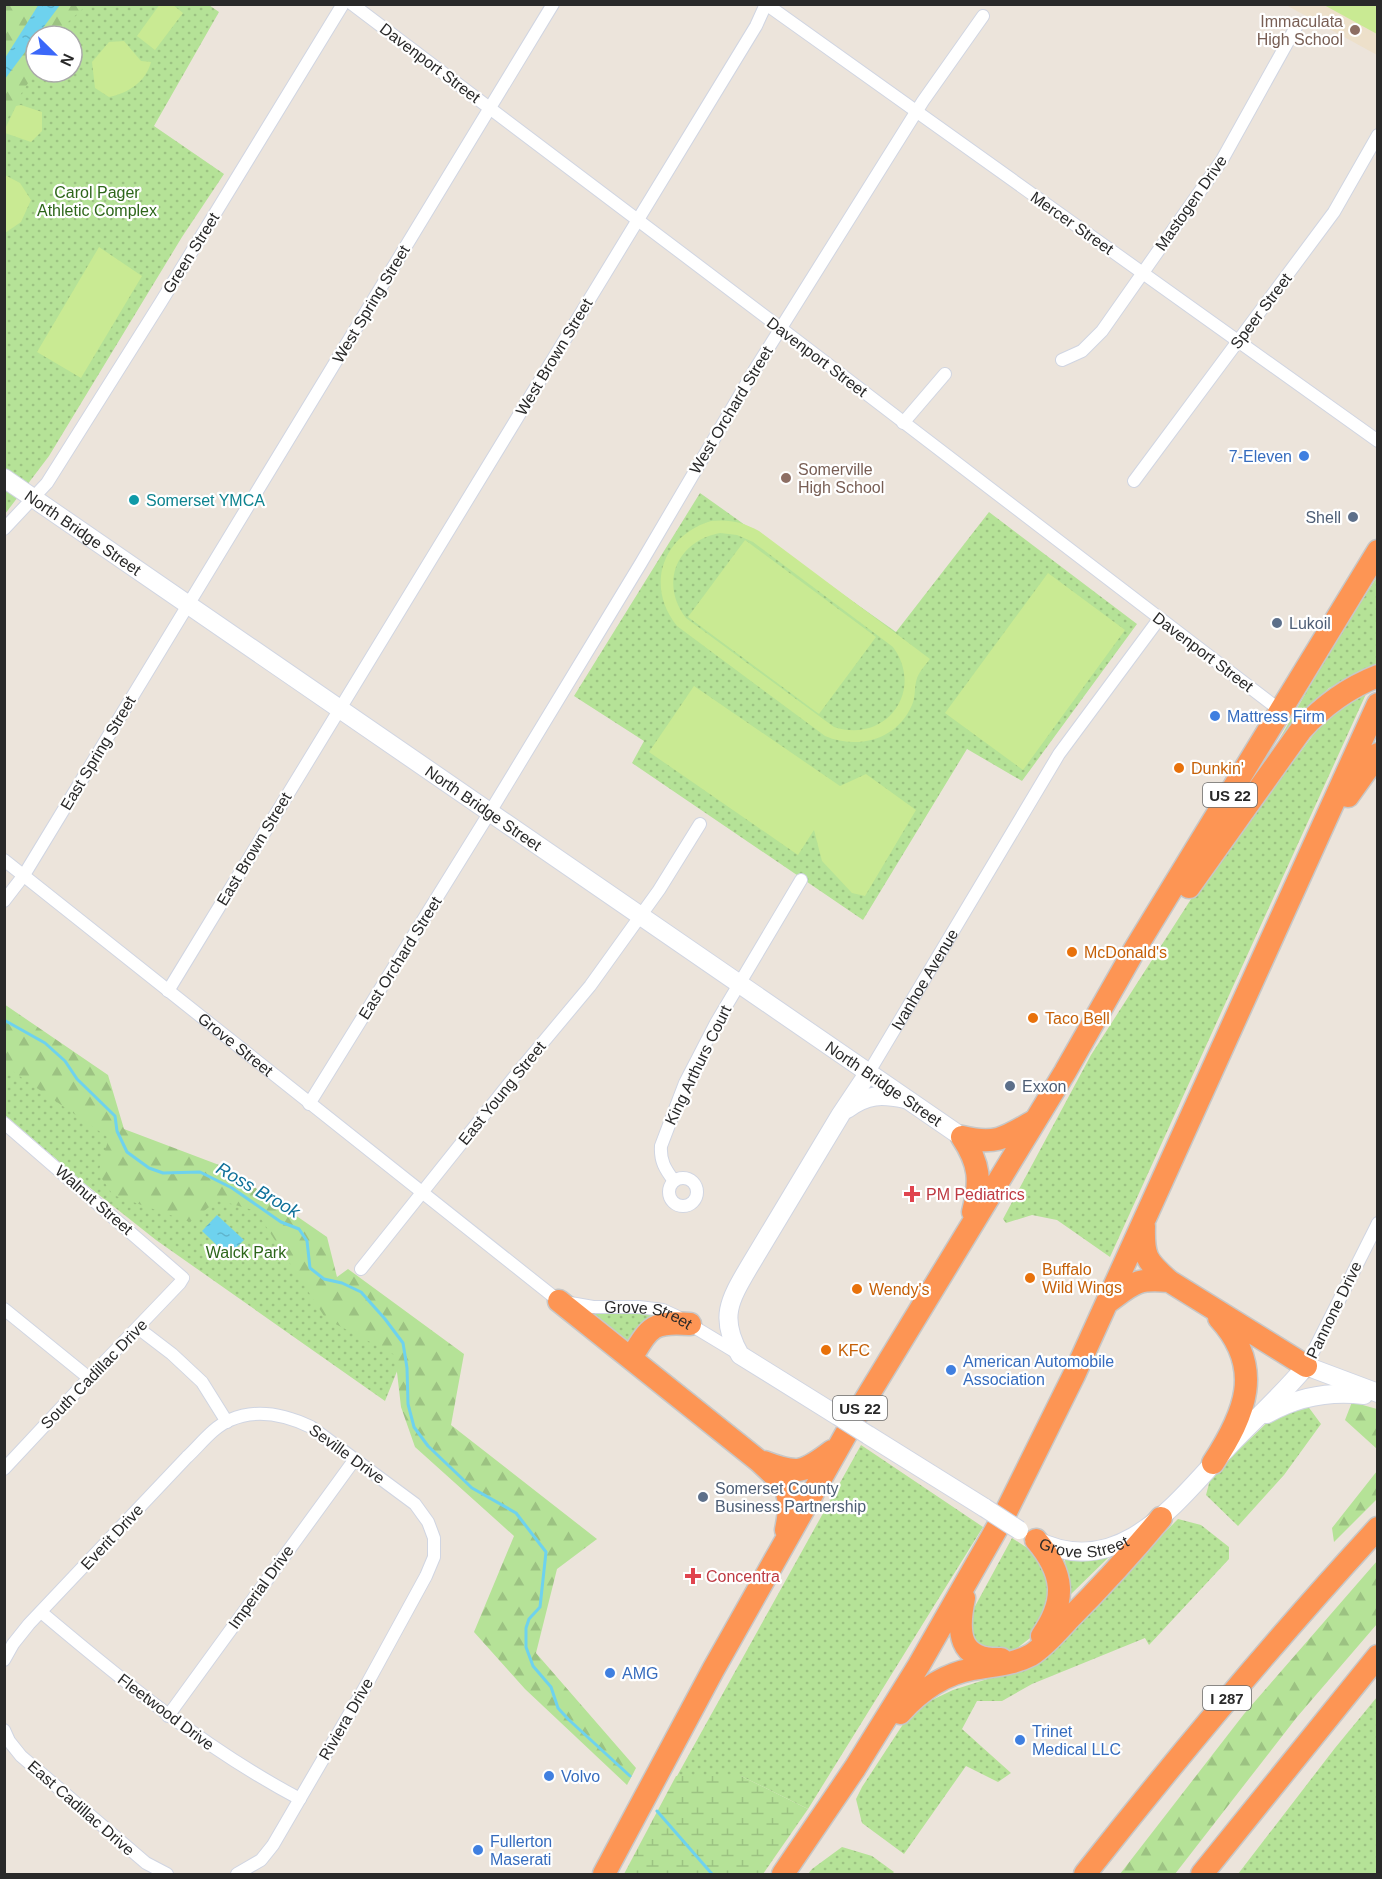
<svg xmlns="http://www.w3.org/2000/svg" width="1382" height="1879" viewBox="0 0 1382 1879" font-family="Arial,sans-serif">
<style>
.education{fill:#ede0ca}
.grass{fill:url(#grass-dots)}
.forest{fill:url(#forest-firs)}
.wetland{fill:url(#wetland-marsh)}
.pitch{fill:#c9ea93;fill-rule:evenodd}
.water{fill:url(#water-ripples)}
.lines{fill:none;stroke-linecap:round;stroke-linejoin:round}
.stream{stroke:#6ed2ee;stroke-width:3}
.street-casing{stroke:#d0d5e2;stroke-width:14}
.secondary-casing{stroke:#d0d5e2;stroke-width:20}
.highway-casing{stroke:#c7c7c7;stroke-width:25}
.street{stroke:#fff;stroke-width:12}
.secondary{stroke:#fff;stroke-width:18}
.highway{stroke:#fd9554;stroke-width:22}
.secondary-bridge-casing{stroke:#d0d5e2;stroke-width:20;stroke-linecap:butt}
.secondary-bridge{stroke:#fff;stroke-width:18}
.education-dot{fill:#8d6e63;stroke:#fff;stroke-width:2}
.shop-dot{fill:#3f7fe0;stroke:#fff;stroke-width:2}
.culture-dot{fill:#0f9aa8;stroke:#fff;stroke-width:2}
.service-dot{fill:#5c6f8a;stroke:#fff;stroke-width:2}
.food-dot{fill:#e8710a;stroke:#fff;stroke-width:2}
.health-dot{fill:#e0444e;stroke:#fff;stroke-width:2}
.labels{text-anchor:middle;dominant-baseline:central;stroke-width:4.5;stroke-linejoin:round;paint-order:stroke}
.shield{fill:#fff;stroke:#696969;stroke-width:1.5}
.shield-label{font-size:15px;font-weight:bold;fill:#292929}
.education-label{font-size:16px;fill:#785e54;stroke:#fff;text-anchor:end}
.street-label{font-size:16px;fill:#292929;stroke:#fff}
.park-label{font-size:16px;fill:#2d661a;stroke:#fff}
.shop-label{font-size:16px;fill:#366cbe;stroke:#fff;text-anchor:start}
.culture-label{font-size:16px;fill:#0d838f;stroke:#fff;text-anchor:start}
.service-label{font-size:16px;fill:#4e5e75;stroke:#fff;text-anchor:start}
.food-label{font-size:16px;fill:#c56008;stroke:#fff;text-anchor:start}
.health-label{font-size:16px;fill:#be3a42;stroke:#fff;text-anchor:start}
.water-label{font-size:18px;font-style:italic;fill:#0e7099;stroke:#fff}
</style>
<defs>
<pattern id="grass-dots" width="8" height="8" patternUnits="userSpaceOnUse" patternTransform="scale(1.5)"><rect width="8" height="8" fill="#b5e297"/><path d="M2 2h.1M6 6h.1" fill="none" stroke="#9cc282" stroke-width="1.8" stroke-linecap="round"/></pattern>
<pattern id="forest-firs" width="22" height="20" patternUnits="userSpaceOnUse" patternTransform="scale(1.5)"><rect width="22" height="20" fill="#b5e297"/><path d="M5 1l3.5 6h-7zM16 11l3.5 6h-7z" fill="#9cc282"/></pattern>
<pattern id="wetland-marsh" width="20" height="14" patternUnits="userSpaceOnUse" patternTransform="scale(1.5)"><rect width="20" height="14" fill="#b5e297"/><path d="M1 5h8M5 5V1M11 12h8M15 12V8" fill="none" stroke="#9cc282"/></pattern>
<pattern id="water-ripples" width="26" height="14" patternUnits="userSpaceOnUse" patternTransform="scale(1.5)"><rect width="26" height="14" fill="#6ed2ee"/><path d="M2 4q2-2 4 0t4 0M15 11q2-2 4 0t4 0" fill="none" stroke="#5fb4cc"/></pattern>
</defs>
<rect width="100%" height="100%" fill="#ece4db"/>
<path class="education" d="M1286,5h91v50z"/>
<path class="grass" d="M60,5h149l10,7 -65,114 70,48 -42,63 -133,219 -44,58 -1,-435 32,-42v35h36v-36h-35z
M700,493l196,139 93,-120 148,112 -115,157 -55,-32 -104,171 -231,-157 12,-22 -70,-45z
M1377,577v89l-48,22 -50,52 54,-95z
M1366,694l-256,563 -53,-37 -25,-5 -26,8 -3,-4 88,-164 111,-173 124,-164z
M4,1029l101,84 11,35 84,31 70,39 134,136 -19,47 -229,-161 -72,-57 -79,-68z
M631,1313l24,1v2l-13,8 -14,16 -3,1 -33,-27z
M1307,1405l14,19 -37,51 -46,51 -32,-31 5,-19 63,-60z
M861,1445l122,82 -175,282 -67,-33h-64z
M1178,1519l23,6 28,22v12l-80,86 -4,-7 -113,46 -30,17h-25l-15,28 49,44 -13,9 -32,-16 -62,88 -42,-31 -6,-24 6,-12 51,-78 40,-19 81,-26z
M1012,1538l29,19 12,27 -14,47 -28,22 -25,1 -17,-18 4,-26z
M1109,1557l-40,39 -4,-36z
M1377,1697v177h-139l97,-126z
M842,1847l30,9 22,16 -2,2h-84l4,-5z"/>
<path class="forest" d="M5,5h82l-19,17 -10,14h-22v35l-21,32 -10,21 -1,-100 2,-2z
M4,1004l104,71 16,54 103,39 100,69 10,40 11,-8 116,85 -13,71 146,114 -40,30 -21,84 100,115 -9,17 -102,-96 -51,-57 40,-96 -99,-89 -14,-40 -6,-52 -69,-36 -70,-108 -38,-11 -28,22 -77,-27 -15,-22 11,-35 -104,-72z
M1352,1402l25,7v40l-32,-29z
M1377,1471v28l-43,43 -2,-14z
M1377,1561v63l-80,93 -122,157h-55l124,-160z"/>
<path class="wetland" d="M676,1776h65l67,33 -45,65h-139z"/>
<path class="pitch" d="M160,4l13,1 10,8 -28,37 -18,-14z
M1324,5h53v29z
M124,41l17,20 10,1c-5,20 -23,31 -42,35l-14,-9 -3,-26 17,-20z
M21,105l21,7v19l-11,11 -26,-9v-4l11,-23z
M5,175l15,8 11,17 -10,22 -16,11z
M99,247l43,29 -61,102 -44,-26z
M711,521c18,-2 32,1 48,10l171,128c-4,5 -11,13 -13,19 -3,9 -1,18 -5,27 -15,35 -54,45 -87,31l-148,-110c-32,-40 -15,-90 34,-105zM720,533l17,2 16,7 140,105c32,44 -7,97 -59,80l-148,-109c-27,-35 -9,-77 34,-85z
M745,540l131,97 -57,77 -131,-97z
M1048,573l77,57 -102,140 -78,-57z
M694,686l146,100 26,-12 50,36 -51,86 -13,-3 -30,-32 -8,-31 -16,25 -149,-103z"/>
<path class="water" d="M39,4l21,1 -55,74v-21z
M217,1215l27,25 -16,16 -26,-25z"/>
<g class="lines">
<path class="stream" d="M4,1020l41,23 20,18 12,18 38,37 2,15 10,21 22,16 14,5 37,-1 32,16 49,34 18,7 8,12 3,27 14,11 18,4 19,9 24,27 18,24 4,25 1,36 6,23 14,19 44,42 44,25 30,39 -6,55 -11,12 -3,9v19l7,19 18,21 7,21 10,11 62,57
M657,1811l55,63"/>
<defs>
<g id="street">
<path d="M352,4l422,319 507,388"/>
<path d="M1062,360l20,-9 20,-20 120,-171 74,-133"/>
<path d="M903,423l42,-49"/>
<path d="M1134,481l200,-269 44,-77"/>
<path d="M4,529l43,-46 114,-181 182,-298"/>
<path id="s1" d="M4,860l555,441 34,6h46l24,3 13,6 63,38"/>
<path d="M4,901l20,-26 529,-871"/>
<path d="M168,991l588,-965 10,-22 612,437"/>
<path id="s2" d="M869,1072l190,-318 100,-135"/>
<path d="M309,1104l181,-292 151,-249 113,-192 169,-270 60,-85"/>
<path d="M4,1123l179,155 -3,5 -91,95 -85,91"/>
<circle cx="683" cy="1192" r="14"/>
<path d="M674,1181c-9,-12 -14,-20 -13,-35l24,-63 31,-60 85,-143"/>
<path d="M361,1269l158,-198 71,-85 69,-96 41,-66"/>
<path d="M4,1309l85,69"/>
<path d="M138,1328l34,26 30,28 25,40"/>
<path d="M1306,1366l72,-143"/>
<path d="M41,1612c82,69 164,137 259,187"/>
<path d="M4,1660l9,-16 16,-20 158,-167c13,-12 26,-30 43,-37 27,-12 56,-5 81,7l104,77 13,18 6,16v19l-8,19 -58,106 -95,163 -12,15 -24,14"/>
<path d="M168,1716l187,-257"/>
<path d="M4,1730l5,11 12,15 125,107 21,11"/>
</g>
<g id="secondary">
<path id="s3" d="M4,478l958,659"/>
<path d="M847,1109c20,-15 35,-15 58,-10"/>
<path d="M1267,1414c30,-17 63,-23 97,-19"/>
<path d="M838,1416l-98,-61c-21,-37 -11,-54 9,-88l92,-153 28,-42"/>
<path d="M868,1435l117,73"/>
<path id="s4" d="M1034,1539c86,45 145,-40 196,-94 25,-26 53,-51 76,-79l72,27"/>
</g>
<path id="highway" d="M1348,796l30,-42
M1189,887l112,-157c22,-24 46,-42 77,-54
M962,1137c18,27 19,44 11,75
M962,1137c34,8 43,1 72,-16
M1144,1226c-1,30 2,35 25,55l137,85
M559,1301l200,160c28,26 35,30 27,69
M1108,1302c26,-19 28,-24 61,-21
M631,1358c19,-31 21,-37 59,-34
M764,1462c34,13 39,11 68,-11
M1213,1463c32,-49 52,-95 6,-145
M1036,1540c28,33 31,60 6,96
M964,1598c-7,34 -6,63 37,61
M900,1713c20,-22 43,-39 73,-44 21,-4 39,-4 58,-14 14,-9 26,-23 37,-35 33,-33 64,-67 93,-102
M604,1874l109,-204 151,-268 201,-330 70,-123 243,-398
M783,1874l72,-106 64,-103 86,-151 69,-139 304,-671
M1085,1874c94,-119 190,-234 293,-346
M1202,1874l176,-218"/>
</defs>
<use href="#street" class="street-casing"/>
<use href="#secondary" class="secondary-casing"/>
<use href="#highway" class="highway-casing"/>
<use href="#street" class="street"/>
<use href="#secondary" class="secondary"/>
<use href="#highway" class="highway"/>
<defs>
<path id="secondary-bridge" d="M838,1416l30,19
M985,1508l34,22"/>
</defs>
<use href="#secondary-bridge" class="secondary-bridge-casing"/>
<use href="#secondary-bridge" class="secondary-bridge"/>
</g>
<g class="education-dot">
<circle cx="1355" cy="30" r="6"/>
<circle cx="786" cy="478" r="6"/>
</g>
<g class="shop-dot">
<circle cx="1304" cy="456" r="6"/>
<circle cx="1215" cy="716" r="6"/>
<circle cx="951" cy="1370" r="6"/>
<circle cx="610" cy="1673" r="6"/>
<circle cx="1020" cy="1740" r="6"/>
<circle cx="549" cy="1776" r="6"/>
<circle cx="478" cy="1850" r="6"/>
</g>
<circle class="culture-dot" cx="134" cy="500" r="6"/>
<g class="service-dot">
<circle cx="1353" cy="517" r="6"/>
<circle cx="1277" cy="623" r="6"/>
<circle cx="1010" cy="1086" r="6"/>
<circle cx="703" cy="1497" r="6"/>
</g>
<g class="food-dot">
<circle cx="1179" cy="768" r="6"/>
<circle cx="1072" cy="952" r="6"/>
<circle cx="1033" cy="1018" r="6"/>
<circle cx="1030" cy="1278" r="6"/>
<circle cx="857" cy="1289" r="6"/>
<circle cx="826" cy="1350" r="6"/>
</g>
<g class="health-dot">
<path d="M909 1185h6v6h6v6h-6v6h-6v-6h-6v-6h6z"/>
<path d="M690 1567h6v6h6v6h-6v6h-6v-6h-6v-6h6z"/>
</g>
<g class="labels">
<g class="shield">
<rect x="1203" y="783" width="54" height="24" rx="4.5"/>
<rect x="833" y="1396" width="54" height="24" rx="4.5"/>
<rect x="1203" y="1686" width="48" height="24" rx="4.5"/>
</g>
<g class="shield-label">
<text x="1230" y="795">US 22</text>
<text x="860" y="1408">US 22</text>
<text x="1227" y="1698">I 287</text>
</g>
<g class="education-label">
<text x="1343" y="21">Immaculata<tspan x="1343" dy="18">High School</tspan></text>
<text x="798" y="469" text-anchor="start">Somerville<tspan x="798" dy="18">High School</tspan></text>
</g>
<g class="street-label">
<text transform="translate(430 63) rotate(37)">Davenport Street</text>
<text transform="translate(1191 203) rotate(-55)">Mastogen Drive</text>
<text transform="translate(1072 223) rotate(35)">Mercer Street</text>
<text transform="translate(191 253) rotate(-58)">Green Street</text>
<text transform="translate(371 304) rotate(-59)">West Spring Street</text>
<text transform="translate(1261 311) rotate(-53)">Speer Street</text>
<text transform="translate(554 357) rotate(-59)">West Brown Street</text>
<text transform="translate(817 357) rotate(37)">Davenport Street</text>
<text transform="translate(731 410) rotate(-59)">West Orchard Street</text>
<text stroke="none"><textPath href="#s3" startOffset="96">North Bridge Street</textPath></text>
<text transform="translate(1203 652) rotate(37)">Davenport Street</text>
<text transform="translate(98 753) rotate(-59)">East Spring Street</text>
<text stroke="none"><textPath href="#s3" startOffset="582">North Bridge Street</textPath></text>
<text transform="translate(254 849) rotate(-59)">East Brown Street</text>
<text transform="translate(400 958) rotate(-58)">East Orchard Street</text>
<text stroke="none"><textPath href="#s2" startOffset="108">Ivanhoe Avenue</textPath></text>
<text stroke="none"><textPath href="#s1" startOffset="296">Grove Street</textPath></text>
<text transform="translate(698 1065) rotate(-64)">King Arthurs Court</text>
<text stroke="none"><textPath href="#s3" startOffset="1068">North Bridge Street</textPath></text>
<text transform="translate(502 1093) rotate(-51)">East Young Street</text>
<text transform="translate(94 1200) rotate(41)">Walnut Street</text>
<text transform="translate(1334 1310) rotate(-64)">Pannone Drive</text>
<text stroke="none"><textPath href="#s1" startOffset="800">Grove Street</textPath></text>
<text transform="translate(94 1374) rotate(-46)">South Cadillac Drive</text>
<text transform="translate(347 1454) rotate(36)">Seville Drive</text>
<text transform="translate(112 1537) rotate(-47)">Everit Drive</text>
<text stroke="none"><textPath href="#s4" startOffset="52">Grove Street</textPath></text>
<text transform="translate(261 1587) rotate(-54)">Imperial Drive</text>
<text transform="translate(166 1712) rotate(37)">Fleetwood Drive</text>
<text transform="translate(346 1719) rotate(-60)">Riviera Drive</text>
<text transform="translate(81 1808) rotate(41)">East Cadillac Drive</text>
</g>
<g class="park-label">
<text x="97" y="192">Carol Pager<tspan x="97" dy="18">Athletic Complex</tspan></text>
<text x="246" y="1252">Walck Park</text>
</g>
<g class="shop-label">
<text x="1292" y="456" text-anchor="end">7-Eleven</text>
<text x="1227" y="716">Mattress Firm</text>
<text x="963" y="1361">American Automobile<tspan x="963" dy="18">Association</tspan></text>
<text x="622" y="1673">AMG</text>
<text x="1032" y="1731">Trinet<tspan x="1032" dy="18">Medical LLC</tspan></text>
<text x="561" y="1776">Volvo</text>
<text x="490" y="1841">Fullerton<tspan x="490" dy="18">Maserati</tspan></text>
</g>
<g class="culture-label">
<text x="146" y="500">Somerset YMCA</text>
</g>
<g class="service-label">
<text x="1341" y="517" text-anchor="end">Shell</text>
<text x="1289" y="623">Lukoil</text>
<text x="1022" y="1086">Exxon</text>
<text x="715" y="1488">Somerset County<tspan x="715" dy="18">Business Partnership</tspan></text>
</g>
<g class="food-label">
<text x="1191" y="768">Dunkin'</text>
<text x="1084" y="952">McDonald's</text>
<text x="1045" y="1018">Taco Bell</text>
<text x="1042" y="1269">Buffalo<tspan x="1042" dy="18">Wild Wings</tspan></text>
<text x="869" y="1289">Wendy's</text>
<text x="838" y="1350">KFC</text>
</g>
<g class="health-label">
<text x="926" y="1194">PM Pediatrics</text>
<text x="706" y="1576">Concentra</text>
</g>
<g class="water-label">
<text transform="translate(258 1190) rotate(30)">Ross Brook</text>
</g>
</g>
<rect width="1382" height="1879" fill="none" stroke="#292929" stroke-width="12"/>
<g transform="translate(54 54) rotate(114)"><circle r="28" fill="#ffffff" stroke="#a9a9a9" stroke-width="1.5"/>
<path d="M0-4.5L10 22L0 15L-10 22Z" fill="#3b68f9"/>
<text y="-9" font-size="16" font-weight="bold" text-anchor="middle" fill="#292929">N</text>
</g>
</svg>
